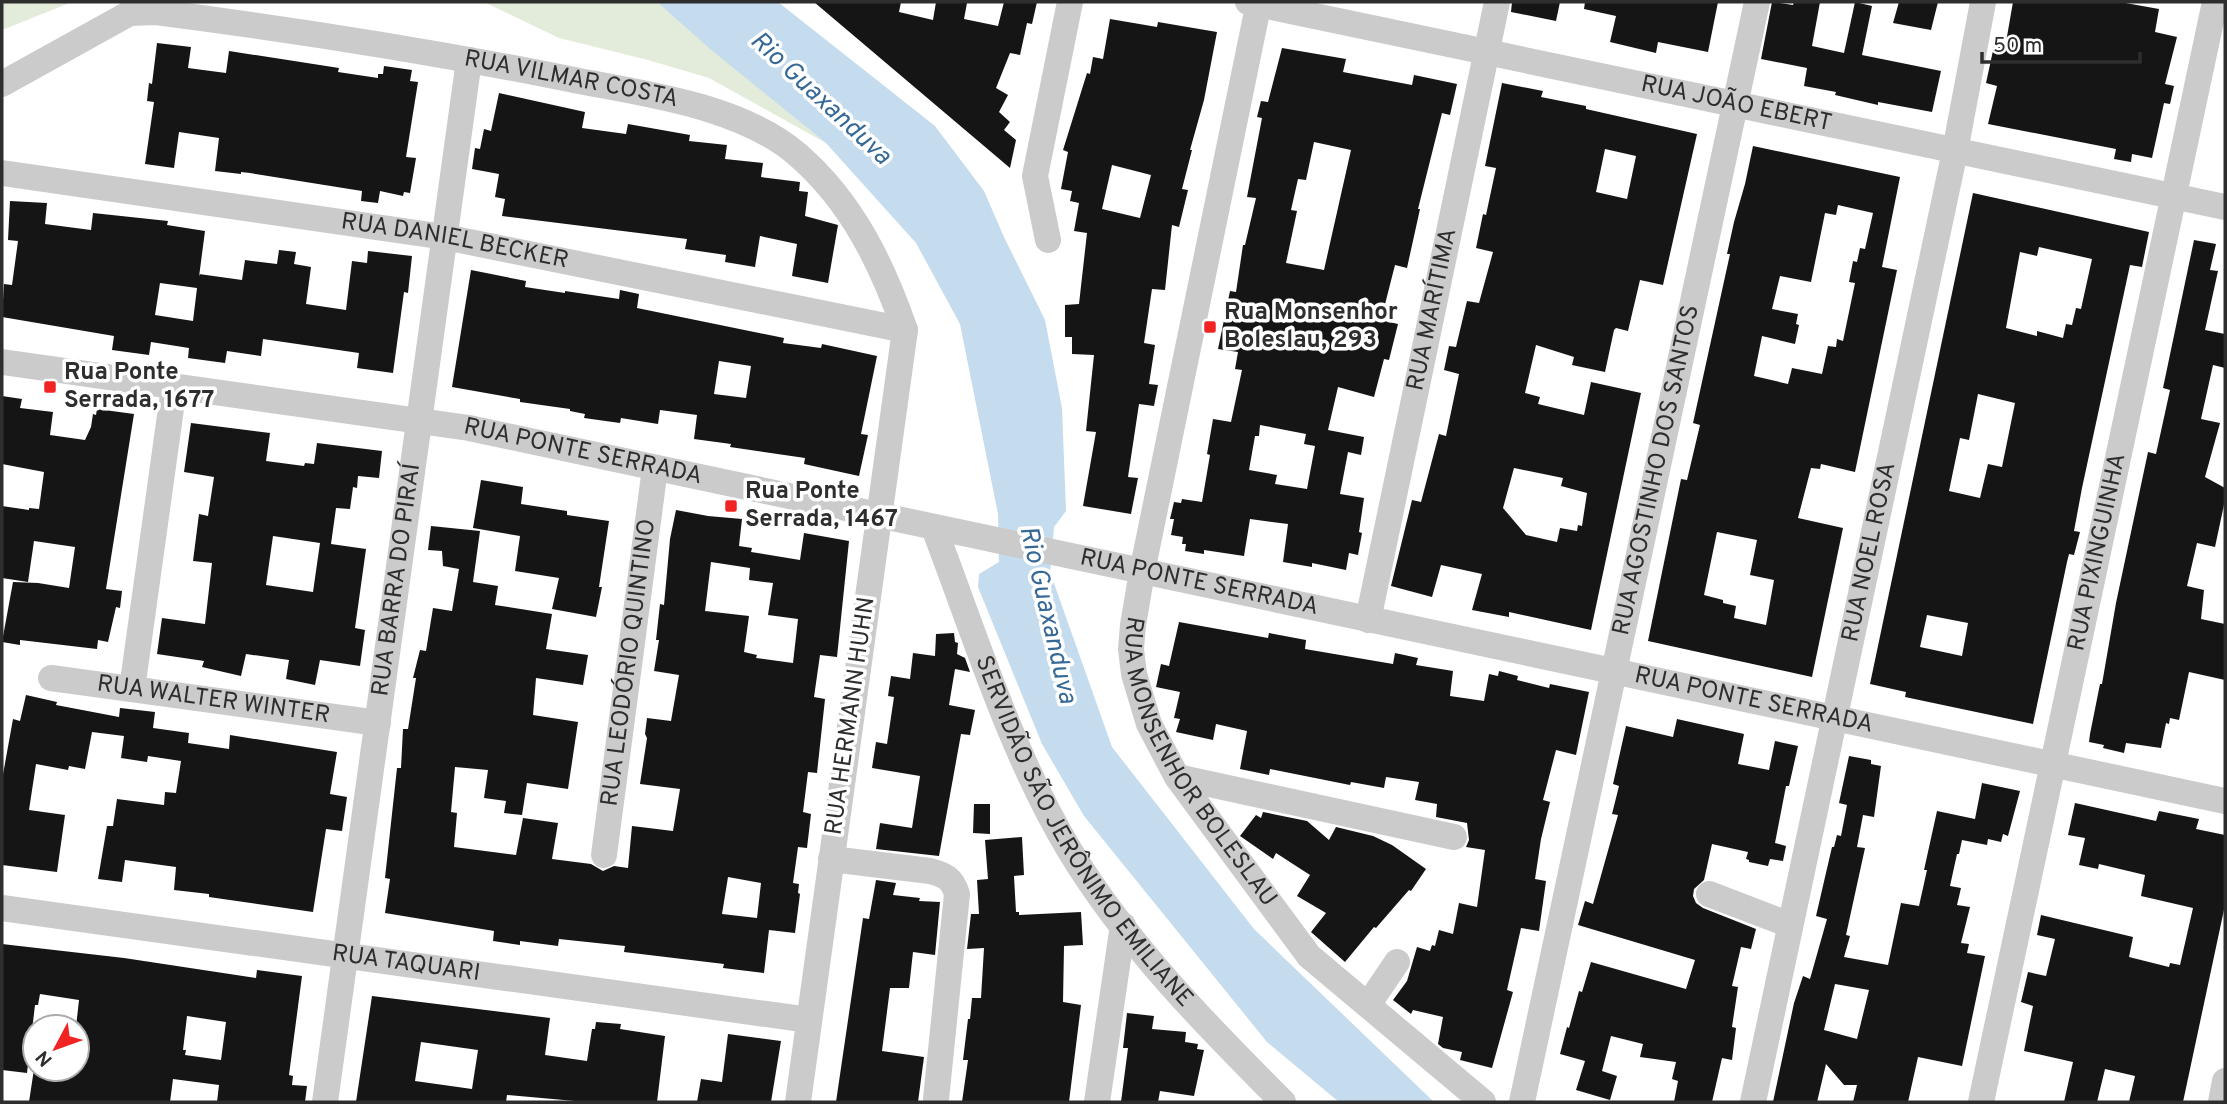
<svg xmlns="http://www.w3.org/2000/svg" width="2227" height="1104" viewBox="0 0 2227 1104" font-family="Overpass,sans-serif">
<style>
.green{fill:#e3ecda}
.water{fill:#c5dbee}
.building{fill:#151515;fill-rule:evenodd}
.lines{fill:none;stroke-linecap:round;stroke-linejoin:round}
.minor{stroke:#cbcbcb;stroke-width:26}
.poi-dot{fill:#f12423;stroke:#fff;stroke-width:2.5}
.labels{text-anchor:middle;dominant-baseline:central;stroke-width:7;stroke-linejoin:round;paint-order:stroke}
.street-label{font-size:24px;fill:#2e2e2e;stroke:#fff}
.poi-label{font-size:24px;font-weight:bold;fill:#2e2e2e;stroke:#fff;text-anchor:start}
.water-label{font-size:26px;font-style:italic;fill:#366995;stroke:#fff}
</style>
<rect width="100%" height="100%" fill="#fff"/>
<path class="green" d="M2,2h70l-70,28z
M484,2h173l54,47 115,94 -117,-65 -61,-18 -89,-22z"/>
<path class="water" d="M657,2h121l157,124 49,65 20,46 41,83 17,88 4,103 -12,16 -4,45 62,175 142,182 180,173h-95l-72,-60 -183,-226 -42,-72 -64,-157 1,-13 20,-12 -1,-48 -38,-190 -44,-81 -90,-100 -116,-94z"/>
<path class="building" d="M814,2h87l-2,10 34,8 3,-18h22l9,1 -3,16 34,7 6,-24h33l-5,22 -5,-1 -7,32 -10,-2 -14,35 12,7 -9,17 11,10 -6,8 12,10 -6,28z
M1512,2h48l-4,19 -45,-9z
M1585,2h133l-10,50 -50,-10 -2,11 -46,-11 6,-26 -32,-7z
M1772,2l21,3 1,-3h26l-8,44 32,7 11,-51 17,4 -10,49 79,16 -9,41 -54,-10v3l-43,-10 1,-3 -32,-6 3,-18 -46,-9z
M1899,2h39l-7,28 -38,-7z
M2013,2h107l39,7 -4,23 22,5 -12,47 9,2 -4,18 -6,-1 -12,55 -20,-4 -1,8 -17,-3 2,-10 -128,-25 9,-38 -11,-3 8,-37 11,2z
M1110,19l47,8 1,-5 59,10 -13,68 -14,50h2l-10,39 6,1 -9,37 -7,-2 -7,65 -13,-1 -8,54 11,2 -6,39 9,1 -4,21 -15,-2 -11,73 10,1 -7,36 -48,-8 13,-74 -10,-1 8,-76 -22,-1v-17h-7v-32l14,-1 8,-71 -13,-2 5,-28 -9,-2 2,-10 -11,-2 7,-37 -5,-2 24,-77 3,1 3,-17 10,2zM1112,165l39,10 -11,43 -38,-9z
M157,43l34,4 -3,21 38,5 3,-22 110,17 -1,4 40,6v-4h5l1,-8 28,4 -2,11 8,1 -12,75 10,1 -6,35 -6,-1 -1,4 -23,-5 -2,12 -17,-2 1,-10 -112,-18 -9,-1v2l-26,-3 4,-33 -40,-6 -5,36 -29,-4 9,-62 -7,-1 2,-18 3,1z
M1282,48l64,11 -3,13 69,13 2,-10 43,9 -7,31 -8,-2 -24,96h2l-13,59 -12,-3 -14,55 17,4 -9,36 -5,-1 -10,38 -36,-10 -10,43 36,7 -3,18 -13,-3 -8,42 24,4 -5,34 3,1 -4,22 -9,-2 -3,17 -34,-7v4l-29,-5 5,-38 -38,-5 -6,37 -40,-6v4l-19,-3 1,-7h-4l1,-7 -12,-2 3,-16h-4l4,-17 7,1 1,-4 20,3 8,-47 -3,-1 6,-35 18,3 11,-52 -7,-1 3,-17 -20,-3 12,-58 6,1 7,-47h2l11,-47 -9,-1 15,-79 -5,-1 4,-16 7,1zM1314,142l37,8 -27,120 -38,-7 11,-52 -6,-1 7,-31 8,1zM1260,425l46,9 -2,10 11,2 -8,43 -32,-5 2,-9 -28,-5 6,-34h4z
M1502,83l41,8 -2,6 45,9v3l111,25 -34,151 -23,-5 -12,51 -12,-3 -2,2 -9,42 -33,-7 2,-8 -38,-12 -11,48 15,4 -2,7 46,11 7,-33 50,11 -50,237 -82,-18v5l-37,-7 10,-36 -41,-9 -9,32 -41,-11 21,-86 9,2 18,-68 7,2 13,-62 -15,-4 5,-24 7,1 11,-46 12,2 14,-51 -17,-4 7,-34 3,1 10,-47 -11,-2zM1605,149l31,7 -9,43 -31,-7zM1514,468l49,10 -2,8 26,7 -5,33 -4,-1 -1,6 -17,-3 -3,14 -31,-7 -23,-27z
M499,93l86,19 -3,16 44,6 2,-10 62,11 -1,6 38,4 -2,14 38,4 -2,14 39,5 -1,9 9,1 -3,24 33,9 -10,58 -36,-7 5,-32 -37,-8 -5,31 -30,-5 1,-7 -41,-6 2,-10 -185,-23 3,-17 -10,-2 4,-23 -27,-5 3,-21 5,1 4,-20 7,2z
M1753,146l147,31 -18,90 15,3 -42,202 -34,-8 -1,5 -9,-1 -13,50 45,10 -31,149 -164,-36 33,-162 6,1 13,-55 -7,-2 37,-169h-3l7,-32 11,-38zM1838,205l35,8 -8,36 -5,-1 -3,14 -4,-1 -4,21 6,1 -12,58 -6,-2 -1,8 -8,-1 -6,28 -30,-6 -4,16 -34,-8 8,-40 33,8 4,-19 -3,-1 2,-10 -26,-5 8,-33 31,6 14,-69 11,2zM1717,532l40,8 -7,35 24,5 -8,45 -32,-7 2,-12 -13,-3v-3l-19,-5z
M1973,193l176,39 -7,35 -12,-2 -48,223 -8,43 6,1 -6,23 -5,-1 -2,8 -34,162 -128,-27 1,-5 -36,-8zM2039,247l53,12 -11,50 -5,-1 -4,17 -6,-1 -3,14 -26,-7v5l-31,-8 14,-76 17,4zM1978,394l37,9 -13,64 -14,-3 -8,34 -31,-7 11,-53 9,2zM1927,615l41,8 -6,33 -42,-9z
M10,201l37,2 -2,21 46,6 2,-17 75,8 -1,4 38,6 -6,46v-3l43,6 3,-20 32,4 2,-14 17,2 -2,12 17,3 -5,37 40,6 6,-49 15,2 1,-12 44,5 -4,37 -4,-1 -11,81 -36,-5 2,-15 -96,-14 -2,17 -34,-5 -2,12 -37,-5 1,-10 -38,-6 -2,13 -37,-5 2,-14 -112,-19 2,-33 8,1 6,-44 -10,-1zM160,283l37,5 -4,33 -38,-6z
M2194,240l22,4 -6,26 8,1 -13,59 20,4v34l-12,-3 -12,54 19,4 -15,54 20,11v12l-10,47 -18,-4 -10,43 17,4 -3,29 24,5v56l-36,-8 -10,48 -9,-2 -1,6 -3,-1 -5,25 -35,-5 -2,10 -21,-5 1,-3 -15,-3 1,-8 10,-50h2l14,-81 32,-151 8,2 14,-64 -7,-2z
M471,270l55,11 -1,6 40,6v-2l54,8 1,-9 19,4 -2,14 147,30 -1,5 38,5 1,-4 55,12 -16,78 7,1 -9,41 -55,-12 1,-6 -75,-11 1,-3 -37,-5 3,-24 -37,-5 -2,14 -37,-6 -1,5 -36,-5 1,-4 -15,-3v-2l-50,-7v-3l-68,-12zM719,361l32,5 -5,32 -32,-4z
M2,396l20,3 -2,9 33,4 -3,23 35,5 6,-13 2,-13 3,1 1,-6 37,5 -28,175 16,2 -2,17 -4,-1 -8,35 -10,-2 -1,9 -77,-9v5l-18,-3 11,-60 25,1 31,5 6,-41 -41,-6 -6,41 -26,-4v-72l27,4v-2l10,1 5,-37 -42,-8z
M191,423l79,10 -4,28 38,5 1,-3 9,1 3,-21 65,8 -3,27 -21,-2 -1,12 -4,-1 -3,22 -14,-1 -5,36 35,5 -11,79 10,2 -5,36 -40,-6 -5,25 -29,-6 3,-19 -43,-6 -5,22 -39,-9 2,-6 -47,-7 5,-36 43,6 7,-61 -19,-2 6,-47 9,2 6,-39 -30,-5zM273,536l47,7 -7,49 -47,-7z
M481,480l42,7 -2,17 46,7v4l42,6 -10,66h3l-6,30 -44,-8 7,-31 -44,-7 5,-35 -47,-8z
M676,510l32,6 34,3 -3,27 13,2 -1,4 49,8 4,-27 45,8 -12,116 -17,-2 -6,42 11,2 -8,74 -9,-1 -5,40 8,2 -4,34 -9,-1 -5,36 6,1 -1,9 2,1 -5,39 -26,-3 -5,43 -41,-5 1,-4 -100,-12 1,-6 -66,-7 -1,7 -38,-5v4l-27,-4 1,-10 -109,-18 5,-34 -5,-1 12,-110h4l2,-39h5l8,-51h-3l7,-28 6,1 7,-43 19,3 7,-42 -16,-3 -1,-15 -14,-1 3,-24 49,5 -7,51 25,4 -3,19 57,9 -6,35 42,6 -5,30 -47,-7 -3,37 45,7 -10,67 -41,-6 -5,32 -18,-2 2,-12 -22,-3 4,-28 -33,-3 -4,45 6,1 -3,34 62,8 7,-37 35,5 -6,36 39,5 12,7 11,-5 14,2 4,-42 41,5 7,-42 -40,-5 7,-46 -2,-4 2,-16 24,3 8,-46 -25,-4 5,-31h-3l4,-36 4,1 6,-66zM711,562l39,6 -1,12 24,3 -5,32 30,4 -5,44 -37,-5 1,-3 -13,-3 5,-36 -44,-5zM728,877l33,6 -4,35 -35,-4z
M1179,622l89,16 1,-5 37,7 -1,9 88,15 2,-11 23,5 -2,7 37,6 -3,25 34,5 5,-27 9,2 1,-5 19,5 -1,4 32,8 1,-4 39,8 -13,63 -20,-5 -13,50 7,2 -9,37 -6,40 11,2 -7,50 -18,-3 -14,62 6,2 -21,76 -32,-8 2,-8 -19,-4 -5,-4 5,-27 -30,-7 -2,4 -18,-14 14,-19 10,-34 13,4 2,-6 3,1 4,-16 14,4 6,-31 18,4 8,-57 -19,-3 3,-7 -2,-17 -31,-6 1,-13 -22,-4 4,-18 -33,-5 -2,11 -33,-6 -1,3 -80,-16 -1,6 -29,-6 7,-38 -31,-7 -3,16 -37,-8 4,-13 -6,-1 6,-26 -24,-5 5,-23 8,2z
M954,633l1,9 3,1 -1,11 8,4 5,14 -15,-3 -6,36 26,5 -5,25 -9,-1 -22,122 -63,-7 4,-26 32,5 8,-52 -48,-8 4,-26 11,2 7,-47 -6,-1 3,-20 19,3 3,-26 22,3 1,-22z
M26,695l31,7 -1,3 63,12 1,-9 35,4 -2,16 36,5 -1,10 41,6 1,-14 107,17 -7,42 17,3 -5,34 -16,-2 -13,83 -104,-15v-3l-35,-4 2,-23 -51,-7 -3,22 -24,-3 9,-53h6l4,-27 47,6 1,-13 11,1 5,-32 -33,-5 -1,6 -26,-4 3,-22 -32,-4 -7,37 -16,-3 -1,4 -32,-6 -7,46 36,5 -8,57 -55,-7v-85l11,-61 7,2z
M1677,719l67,15 -6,30 31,6 6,-29 23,5 -9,40h-3l-11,57 11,3 -3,15 -13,-2 -2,7 -19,-4v-2l-3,-1 2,-7 -36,-8 -8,36 -10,9 -1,7 3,7 7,5 53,21 -5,20 -10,-2 -9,39 6,1 -6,40 4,1 -4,32 -10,-2 -10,44h-38l4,-21 -6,-2 4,-17 -36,-5 3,-13 -32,-8 -9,35 15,5 -7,24 -34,-10 9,-29 -25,-7 7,-27 2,1 10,-37 3,1 9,-30 95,27 9,-29 -117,-35 7,-24 8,3 25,-89 -6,-1 7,-28 -6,-2 13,-58 47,11z
M1849,756l22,4v4l10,2 -7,51 -11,-2 -6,32 8,1 -19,87 4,1 -6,21 44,8 13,-62 18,3 8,-36h-3l13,-59 38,8 7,-36 38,8 -12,45 -5,-2 -2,8 -13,-3 -1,6 -25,-5 -3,14h-2l-7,32 11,2 -4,17 13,2 -9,36 8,1 -2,9 18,3 -23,110 -44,-9 -10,45h-55l4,-17h-13l-18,-21 -9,38h-44l21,-99 9,-27 7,3 17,-60 -11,-3 16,-69h2l3,-12 4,1 6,-31 -8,-2zM1835,984l34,6 -12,49 -33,-9z
M2075,803l81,18 3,-10 40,8 -3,10 29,6v70l-42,197h-54l6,-26 -30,-7 -8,33h-33l9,-40 -49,-11 9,-45 -12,-4 7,-30 18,4 9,-37 -18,-4 4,-20 92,22 -4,20 40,10 1,-4 10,2 13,-57 -52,-12 4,-21 -46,-11 -1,5 -19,-4 6,-27 -17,-3z
M974,804h16v30l-17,-1z
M1263,812l44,9 22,19 7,-13 37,9 19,9 34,24 -15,22 -2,-1 -33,38 -2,-1 -29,35 -34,-30 15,-19 -29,-17 13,-21 -34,-22 -3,6 -33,-23 16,-21 5,3z
M1022,837l2,38 -10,1 2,36h3v3l62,-3 2,33 -19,1 -1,56 18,3 -12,97h-107l6,-42h-5l5,-41h2l2,-21h9l3,-50 -17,1 4,-35h8l-2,-34 11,-1 -3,-39z
M876,880l20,3 -3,12 27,3 -1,3 21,1 -5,53 -22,-3 -4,36h-19l-8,63 42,6 -6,45h-82l27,-184 6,1z
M2,944l122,14 132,20 1,-8 45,6 -13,99 4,1 -1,9 15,1 -2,16h-88l2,-17 -46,-6 -3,23h-141l5,-33h43l-1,-42 3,-27 -39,-6 -2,11h-3l-8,68 -25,-3zM187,1016l39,6 -5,38 -36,-5 1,-5h-3z
M372,996l178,22 -5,37 42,6 5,-32h3l1,-7 25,2 -1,5 45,7 -8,66h-71l-79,-7 -1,7h-150zM421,1042l57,8 -6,39 -57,-8z
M1127,1013l27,3 -2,13 34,3 -1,10 13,2 -1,5 7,1 -10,46 -34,-5 -2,11h-37l7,-54h-5z
M728,1034l53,7 -10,61h-74l4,-23 21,3z"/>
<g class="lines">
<g class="minor">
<path id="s1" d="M1248,2l977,205"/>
<path id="s2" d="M1259,2l-117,570 -9,53 -2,24 3,25 15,50 28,53 132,179 174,146"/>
<path id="s3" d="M2,84l128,-71 26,-1c140,18 280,40 418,68 72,14 168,26 224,75 54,47 84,109 107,175l-107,772"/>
<path id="s4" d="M2,173l443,64 460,93"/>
<path d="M1048,240l-13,-64 35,-174"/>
<path id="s5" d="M2,362l467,66 1756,373"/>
<path id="s6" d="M934,528c41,107 77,225 136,323 57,94 136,174 213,251"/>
<path id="s7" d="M1368,620l129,-618"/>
<path id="s8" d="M51,678l327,45"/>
<path d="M132,689l42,-302"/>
<path d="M1177,777l277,60"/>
<path id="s9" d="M604,855l51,-387"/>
<path d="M831,859l99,12c15,4 22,7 27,23l-21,205"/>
<path d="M1709,894l81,31"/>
<path id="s10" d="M2,908l807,112"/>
<path d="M1368,1005l29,-43"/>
<path id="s11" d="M325,1102l144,-1042"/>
<path d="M1097,1102l26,-177"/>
<path id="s12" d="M1522,1102l235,-1100"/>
<path id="s13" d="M1753,1102l202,-951 28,-149"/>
<path id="s14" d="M1981,1102l234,-1100"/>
<path d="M2221,1102l4,-21"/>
</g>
</g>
<g class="poi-dot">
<rect x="1203" y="320" width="14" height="14" rx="3.5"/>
<rect x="43" y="380" width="14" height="14" rx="3.5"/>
<rect x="724" y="499" width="14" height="14" rx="3.5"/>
</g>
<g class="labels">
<g class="street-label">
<text stroke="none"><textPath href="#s3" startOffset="593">RUA VILMAR COSTA</textPath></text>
<text stroke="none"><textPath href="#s1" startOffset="499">RUA JOÃO EBERT</textPath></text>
<text stroke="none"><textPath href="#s4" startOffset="458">RUA DANIEL BECKER</textPath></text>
<text stroke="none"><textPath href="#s7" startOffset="317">RUA MARÍTIMA</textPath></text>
<text stroke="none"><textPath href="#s5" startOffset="588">RUA PONTE SERRADA</textPath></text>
<text stroke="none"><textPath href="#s12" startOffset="646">RUA AGOSTINHO DOS SANTOS</textPath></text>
<text stroke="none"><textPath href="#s13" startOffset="562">RUA NOEL ROSA</textPath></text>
<text stroke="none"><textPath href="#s14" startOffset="562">RUA PIXINGUINHA</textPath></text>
<text stroke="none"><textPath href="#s11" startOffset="527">RUA BARRA DO PIRAÍ</textPath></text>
<text stroke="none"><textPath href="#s5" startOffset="1218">RUA PONTE SERRADA</textPath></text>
<text stroke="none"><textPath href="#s9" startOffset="194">RUA LEODÓRIO QUINTINO</textPath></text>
<text stroke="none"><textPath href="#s8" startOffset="164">RUA WALTER WINTER</textPath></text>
<text stroke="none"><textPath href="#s5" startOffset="1785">RUA PONTE SERRADA</textPath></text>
<text transform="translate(851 716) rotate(-82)">RUA HERMANN HUHN</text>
<text stroke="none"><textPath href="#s2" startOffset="791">RUA MONSENHOR BOLESLAU</textPath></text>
<text stroke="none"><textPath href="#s6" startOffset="341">SERVIDÃO SÃO JERÔNIMO EMILIANE</textPath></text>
<text stroke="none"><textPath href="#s10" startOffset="408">RUA TAQUARI</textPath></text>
</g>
<g class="poi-label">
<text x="1224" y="313">Rua Monsenhor<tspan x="1224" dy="28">Boleslau, 293</tspan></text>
<text x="64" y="373">Rua Ponte<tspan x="64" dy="28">Serrada, 1677</tspan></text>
<text x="745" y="492">Rua Ponte<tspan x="745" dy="28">Serrada, 1467</tspan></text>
</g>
<g class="water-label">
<text transform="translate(820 99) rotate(43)">Rio Guaxanduva</text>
<text transform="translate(1047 615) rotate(77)">Rio Guaxanduva</text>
</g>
</g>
<rect width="2227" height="1104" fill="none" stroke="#2e2e2e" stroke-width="7"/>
<g transform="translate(56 1048) rotate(229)"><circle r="33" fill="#ffffff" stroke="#ababab" stroke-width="2"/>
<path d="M0-5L12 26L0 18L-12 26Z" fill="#f12423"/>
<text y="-10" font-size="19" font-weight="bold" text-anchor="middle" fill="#2e2e2e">N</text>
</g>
<path d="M1982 52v10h158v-10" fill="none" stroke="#2e2e2e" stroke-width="3.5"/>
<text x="1993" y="52" font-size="21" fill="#2e2e2e" stroke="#ffffff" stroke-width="5" paint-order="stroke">50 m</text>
</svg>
